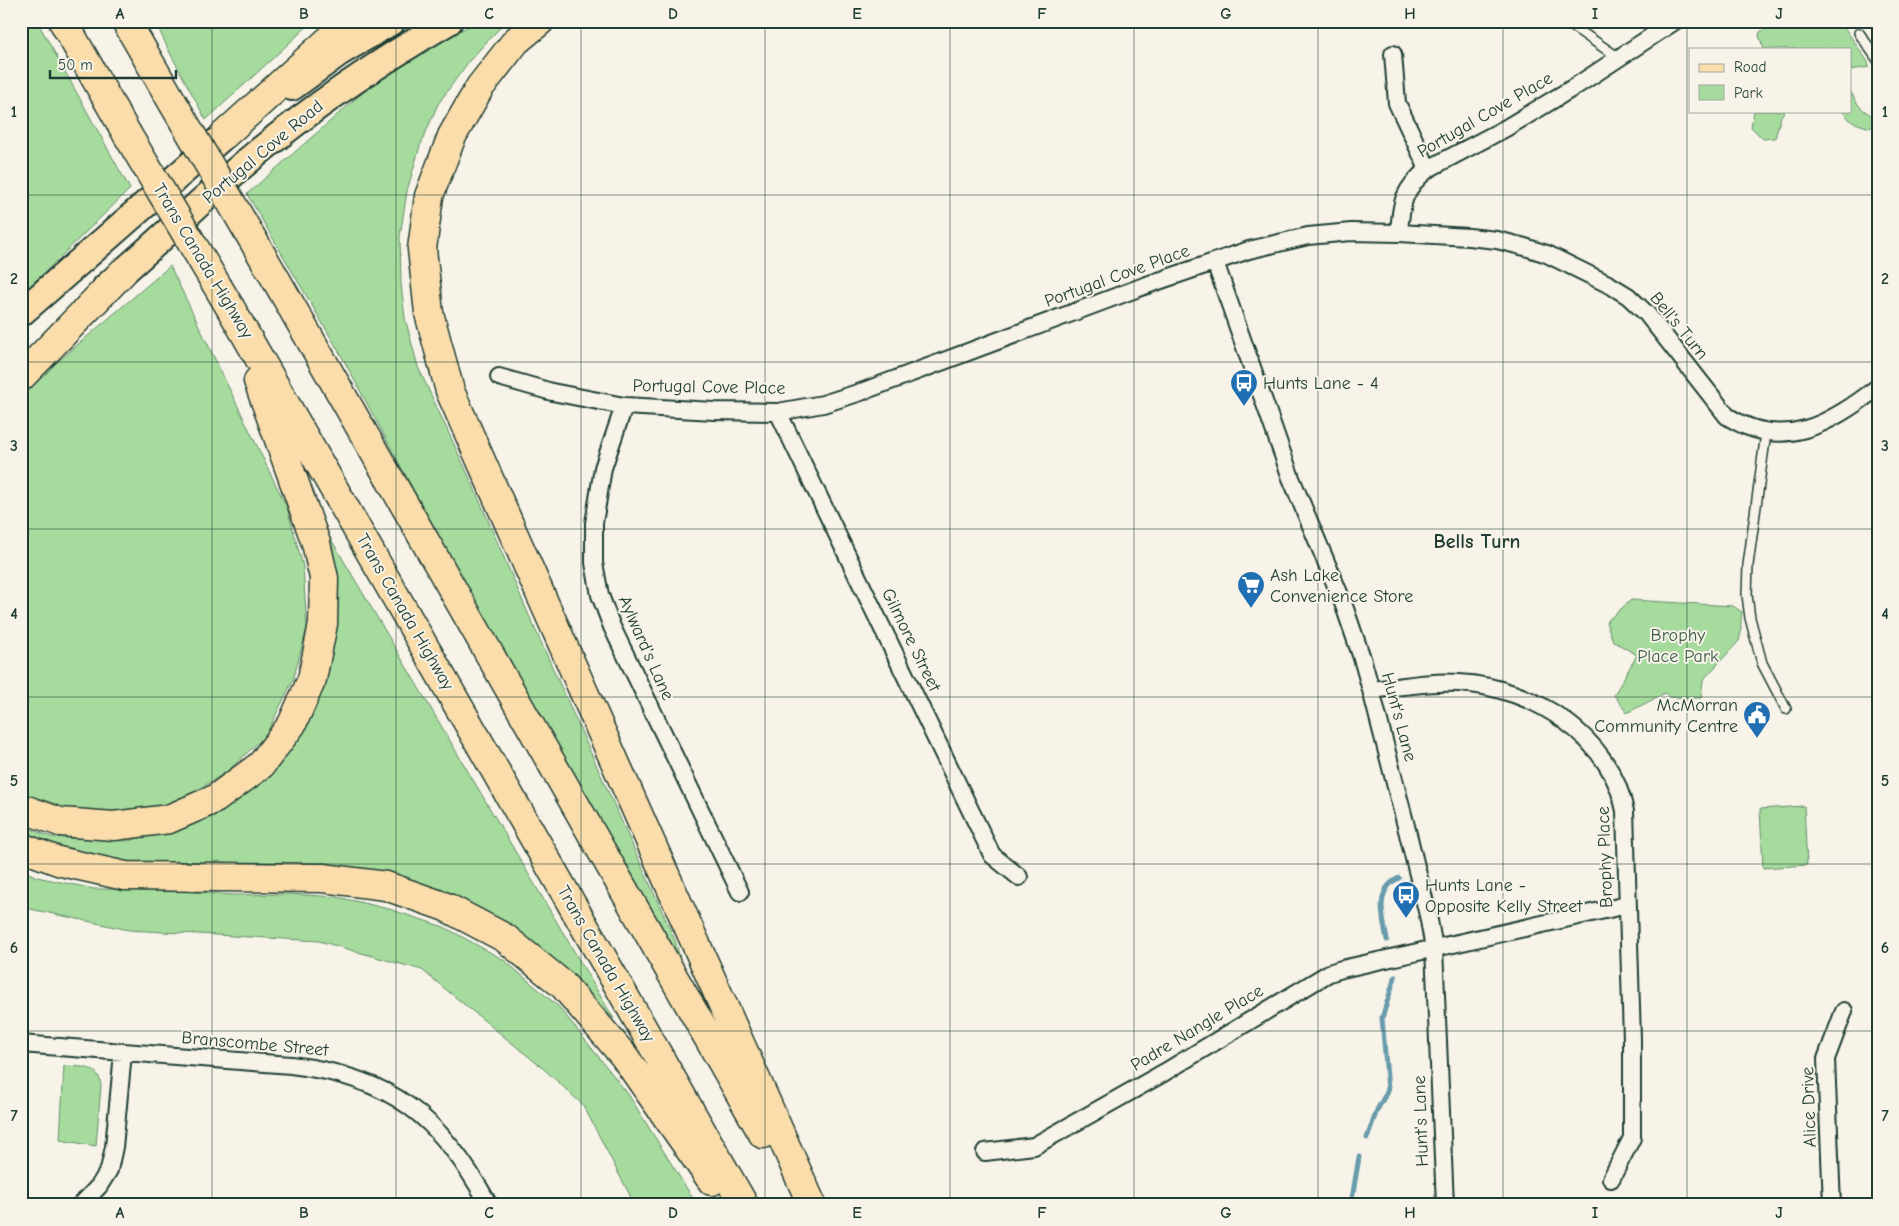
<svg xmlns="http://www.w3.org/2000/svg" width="1899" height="1226" viewBox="0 0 1899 1226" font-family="'Comic Neue',sans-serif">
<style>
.green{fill:#a6db9e;stroke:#628c69}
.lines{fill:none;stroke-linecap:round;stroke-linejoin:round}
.stream{stroke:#689bab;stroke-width:5}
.lane-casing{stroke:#1f3d34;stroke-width:12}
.street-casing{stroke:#1f3d34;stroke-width:20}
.primary-casing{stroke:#1f3d34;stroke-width:30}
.highway-casing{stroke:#1f3d34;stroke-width:31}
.lane{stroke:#f7f3e8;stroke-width:9}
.street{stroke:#f7f3e8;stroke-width:16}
.primary{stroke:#faddab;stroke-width:26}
.highway{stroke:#faddab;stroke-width:28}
.highway-bridge-casing{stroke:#1f3d34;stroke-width:31;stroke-linecap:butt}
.highway-bridge{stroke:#faddab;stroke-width:28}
.grid{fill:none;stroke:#1f3d34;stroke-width:1;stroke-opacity:0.55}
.labels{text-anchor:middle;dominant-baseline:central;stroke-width:4;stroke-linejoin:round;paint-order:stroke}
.street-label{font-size:18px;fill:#1f3d34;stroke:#f7f3e8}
.poi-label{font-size:18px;fill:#1f3d34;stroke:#f7f3e8;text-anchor:start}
.park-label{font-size:18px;fill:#3a5d49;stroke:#f7f3e8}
.quarter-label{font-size:20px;font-weight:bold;fill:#1f3d34;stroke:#f7f3e8}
.neatline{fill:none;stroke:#1f3d34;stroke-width:2}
.grid-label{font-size:16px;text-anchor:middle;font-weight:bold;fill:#1f3d34}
</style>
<rect width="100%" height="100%" fill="#f7f3e8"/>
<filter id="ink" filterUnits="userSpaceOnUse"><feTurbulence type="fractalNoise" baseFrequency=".02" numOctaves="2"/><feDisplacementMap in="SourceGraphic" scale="10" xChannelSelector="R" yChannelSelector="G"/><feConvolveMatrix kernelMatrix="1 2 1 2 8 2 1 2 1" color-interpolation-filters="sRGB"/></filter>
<g filter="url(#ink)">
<path class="green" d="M21,21h16l93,168 -109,106z
M155,21h158l-107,99 -37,-69z
M480,21h26l-37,40 -31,43 -18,42 -13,45 -7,45 1,48 4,34 13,49 54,116 55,128 148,329 12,44 -185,-329 -161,-300 -94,-161 121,-106 83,-53z
M1779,21h65l-2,3 26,38 1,5 -19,3v-21h-86l-5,-13 1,-4z
M1851,92c8,16 11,18 27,27v9l-5,-2 -3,2 -18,-6 -10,-11h8z
M1754,111h31l-4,5 -6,22 -12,1 -12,-12z
M170,266l117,242 16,58 4,62 -14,52 -27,55 -37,35 -42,27 -49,16 -50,2 -39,-8 -28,-11v-403z
M318,517l296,502 -47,-46 -100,-67 -361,-41 -85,-23v-17l30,12 77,4 60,-16 130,-142z
M1631,600l102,6 9,6c-2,10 0,20 -3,29l-36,39 -2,18 -32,-1 -4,-4 -38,20 -13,-18 23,-40 -24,-14 -7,-19z
M1804,806l3,59 -44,3 -3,-59z
M21,869l16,8 57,12h65l73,6 57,-1 48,3 52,12 55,18 60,33 55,47 69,87 69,111h-62l-52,-100 -38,-35 -123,-100 -103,-29 -190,-11 -108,-23z
M64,1066c17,1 35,-1 37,19l-5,61 -36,-6z"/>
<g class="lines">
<path class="stream" d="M1387,940c-4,-21 -13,-51 12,-62
M1367,1138l10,-28 11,-20 -6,-72 13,-41
M1351,1205l8,-48"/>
<defs>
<path id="lane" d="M1565,21l54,37
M1859,33l19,27
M1766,433l-18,132 -1,30 3,23 12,45 24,46"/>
<path id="street" d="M1393,54l4,49 31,66
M1399,233c2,-30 4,-44 29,-64l78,-41 70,-42 99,-65
M1215,262l76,216 51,122 20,58 9,32 35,136 22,89 6,33 11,257
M499,377l53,15 72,14 90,5 64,1 45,-8 38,-12 283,-106 105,-36 59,-14 43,-4 48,1 70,4 28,3 28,7 22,7 63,31 18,11 19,18 80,102c56,36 104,8 151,-29
M624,406l-21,62 -9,55v40l6,32 12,32 128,265
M778,412l214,443 27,22
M1371,690c29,-3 59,-9 88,-7 73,4 151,52 166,128l7,229v98l-21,41
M21,1044l270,21c100,12 150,52 198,140
M985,1152l49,-6 131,-74 164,-99 13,-4 285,-64
M81,1205l18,-19 10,-16 5,-23 9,-94
M1832,1205l-6,-146 18,-48"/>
<path id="primary" d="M292,87l48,-35 52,-31
M106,287c49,-42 95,-87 144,-128 62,-52 129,-97 199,-138
M21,313l199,-174"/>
<path id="highway" d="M63,21l64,113
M126,21l47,82
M540,21l-24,20 -36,46 -28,49 -23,60 -7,53 7,64 21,78 362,814
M224,135l126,-114
M274,276l489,858
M231,309l513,896
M21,377l102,-105
M21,808l39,14 54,4 55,-7 46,-20 46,-34 31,-41 20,-45 11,-55 1,-46 -8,-35 -58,-162
M21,847l37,14 67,15 198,2 63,8 60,21 59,31 58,47 61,71 88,125"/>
</defs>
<use href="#lane" class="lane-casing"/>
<use href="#street" class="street-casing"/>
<use href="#primary" class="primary-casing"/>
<use href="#highway" class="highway-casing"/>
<use href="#lane" class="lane"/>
<use href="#street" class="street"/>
<use href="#primary" class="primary"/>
<use href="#highway" class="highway"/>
<defs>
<path id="highway-bridge" d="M173,103l101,173
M127,134l104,175"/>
</defs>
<use href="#highway-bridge" class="highway-bridge-casing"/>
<use href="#highway-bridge" class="highway-bridge"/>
</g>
</g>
<path class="grid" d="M212,21v1184M396,21v1184M581,21v1184M765,21v1184M950,21v1184M1134,21v1184M1318,21v1184M1503,21v1184M1687,21v1184M21,195h1857M21,362h1857M21,529h1857M21,697h1857M21,864h1857M21,1031h1857"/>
<defs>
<symbol id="bus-pin" viewBox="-11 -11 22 30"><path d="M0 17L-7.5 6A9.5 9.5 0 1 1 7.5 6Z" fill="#1f6fb2" stroke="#f7f3e8"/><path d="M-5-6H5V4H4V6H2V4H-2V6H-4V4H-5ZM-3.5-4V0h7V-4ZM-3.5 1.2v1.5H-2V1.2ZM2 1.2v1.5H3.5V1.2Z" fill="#fff"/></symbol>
<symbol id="supermarket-pin" viewBox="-11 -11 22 30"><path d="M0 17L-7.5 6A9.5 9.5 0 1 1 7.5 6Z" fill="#1f6fb2" stroke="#f7f3e8"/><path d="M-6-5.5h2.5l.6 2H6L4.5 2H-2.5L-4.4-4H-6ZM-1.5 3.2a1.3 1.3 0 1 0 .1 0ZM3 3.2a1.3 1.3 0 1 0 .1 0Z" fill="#fff"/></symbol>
<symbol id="civic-pin" viewBox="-11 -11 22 30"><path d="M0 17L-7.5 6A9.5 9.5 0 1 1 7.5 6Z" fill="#1f6fb2" stroke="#f7f3e8"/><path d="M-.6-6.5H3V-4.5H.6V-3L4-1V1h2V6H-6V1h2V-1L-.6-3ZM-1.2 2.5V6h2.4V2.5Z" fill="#fff"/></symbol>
</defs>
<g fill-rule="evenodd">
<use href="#bus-pin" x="1228" y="367" width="32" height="43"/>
<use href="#supermarket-pin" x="1235" y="569" width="32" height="43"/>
<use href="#civic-pin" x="1741" y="699" width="32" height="43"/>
<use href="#bus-pin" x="1390" y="879" width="32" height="43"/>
</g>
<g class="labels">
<g class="street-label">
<text transform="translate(1485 115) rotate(-30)">Portugal Cove Place</text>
<text transform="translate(263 152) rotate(-40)">Portugal Cove Road</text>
<text transform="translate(203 261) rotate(59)">Trans Canada Highway</text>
<text transform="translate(1117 276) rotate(-20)">Portugal Cove Place</text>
<text transform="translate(1679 326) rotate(51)">Bell's Turn</text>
<text transform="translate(709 387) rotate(1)">Portugal Cove Place</text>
<text transform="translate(405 612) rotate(60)">Trans Canada Highway</text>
<text transform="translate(911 640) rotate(64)">Gilmore Street</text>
<text transform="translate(646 648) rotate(66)">Aylward's Lane</text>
<text transform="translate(1399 717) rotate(75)">Hunt's Lane</text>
<text transform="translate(1605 857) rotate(-92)">Brophy Place</text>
<text transform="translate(606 964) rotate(60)">Trans Canada Highway</text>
<text transform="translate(1197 1028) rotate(-31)">Padre Nangle Place</text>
<text transform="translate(255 1044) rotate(5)">Branscombe Street</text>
<text transform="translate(1809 1107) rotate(-92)">Alice Drive</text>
<text transform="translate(1421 1121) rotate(-92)">Hunt's Lane</text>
</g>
<g class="poi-label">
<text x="1263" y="383">Hunts Lane - 4</text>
<text x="1270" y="575">Ash Lake<tspan x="1270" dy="21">Convenience Store</tspan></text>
<text x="1738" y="705" text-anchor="end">McMorran<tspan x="1738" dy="21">Community Centre</tspan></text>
<text x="1425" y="885">Hunts Lane -<tspan x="1425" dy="21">Opposite Kelly Street</tspan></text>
</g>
<g class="park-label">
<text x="1678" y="635">Brophy<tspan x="1678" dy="21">Place Park</tspan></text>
</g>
<g class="quarter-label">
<text x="1477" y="541">Bells Turn</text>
</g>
</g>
<rect width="1899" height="1226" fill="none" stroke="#f7f3e8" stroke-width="55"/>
<rect x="1689" y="48" width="162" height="65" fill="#f7f3e8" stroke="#a1aaa0"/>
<rect x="1699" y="64" width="25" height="8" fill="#faddab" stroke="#a1aaa0"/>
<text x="1734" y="72" font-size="15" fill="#1f3d34">Road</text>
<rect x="1699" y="85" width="25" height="15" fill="#a6db9e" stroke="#a1aaa0"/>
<text x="1734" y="98" font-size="15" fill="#1f3d34">Park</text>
<path d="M50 70v8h126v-8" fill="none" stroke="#1f3d34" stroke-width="2.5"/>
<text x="58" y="70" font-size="15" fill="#1f3d34" stroke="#f7f3e8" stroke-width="4" paint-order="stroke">50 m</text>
<rect x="28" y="28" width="1844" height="1170" class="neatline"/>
<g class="grid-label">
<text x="120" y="19">A</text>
<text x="304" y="19">B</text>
<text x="489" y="19">C</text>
<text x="673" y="19">D</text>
<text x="857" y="19">E</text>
<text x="1042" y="19">F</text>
<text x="1226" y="19">G</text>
<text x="1410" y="19">H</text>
<text x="1595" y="19">I</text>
<text x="1779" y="19">J</text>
<text x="14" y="117">1</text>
<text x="1885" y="117">1</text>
<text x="14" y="284">2</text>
<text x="1885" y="284">2</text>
<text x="14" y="451">3</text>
<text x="1885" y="451">3</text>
<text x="14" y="619">4</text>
<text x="1885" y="619">4</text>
<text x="14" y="786">5</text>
<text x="1885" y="786">5</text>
<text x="14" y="953">6</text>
<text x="1885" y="953">6</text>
<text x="14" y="1121">7</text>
<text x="1885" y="1121">7</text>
<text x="120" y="1218">A</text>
<text x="304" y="1218">B</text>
<text x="489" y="1218">C</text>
<text x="673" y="1218">D</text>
<text x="857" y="1218">E</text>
<text x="1042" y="1218">F</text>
<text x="1226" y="1218">G</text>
<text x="1410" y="1218">H</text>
<text x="1595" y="1218">I</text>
<text x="1779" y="1218">J</text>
</g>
</svg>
